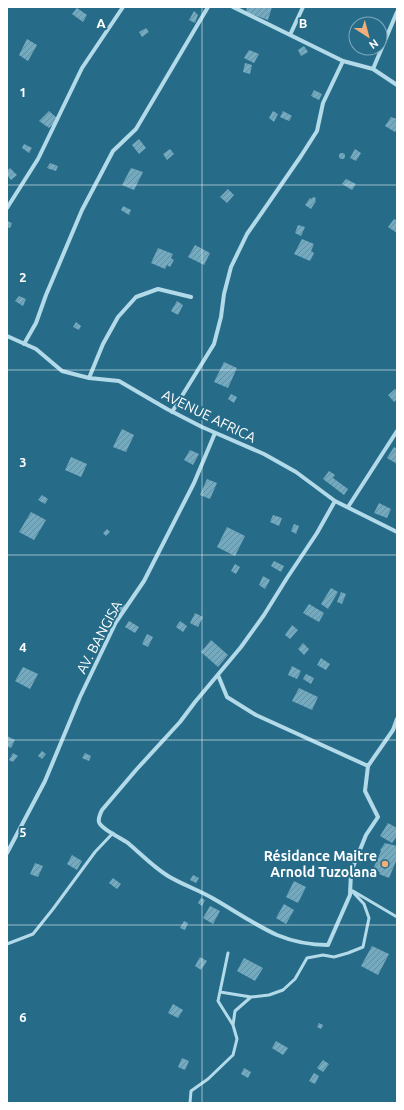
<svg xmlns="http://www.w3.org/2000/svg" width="404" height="1110" viewBox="0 0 404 1110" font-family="Ubuntu,sans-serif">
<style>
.building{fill:url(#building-hatch)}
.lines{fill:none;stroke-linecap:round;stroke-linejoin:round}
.service{stroke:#b3dae9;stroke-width:3}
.minor{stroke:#b3dae9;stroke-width:4}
.grid{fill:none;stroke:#fff;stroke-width:1;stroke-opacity:0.55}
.poi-dot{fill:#f2ae78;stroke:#266c89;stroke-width:1.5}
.labels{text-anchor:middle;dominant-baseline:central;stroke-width:4;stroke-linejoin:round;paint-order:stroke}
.street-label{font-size:14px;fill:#fff;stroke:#266c89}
.poi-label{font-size:14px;font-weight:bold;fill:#fff;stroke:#266c89;text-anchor:end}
.grid-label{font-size:13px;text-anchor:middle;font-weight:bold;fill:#fff;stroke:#266c89;stroke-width:4;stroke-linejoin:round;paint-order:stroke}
</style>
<defs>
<pattern id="building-hatch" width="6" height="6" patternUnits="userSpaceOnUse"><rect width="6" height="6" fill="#73aac0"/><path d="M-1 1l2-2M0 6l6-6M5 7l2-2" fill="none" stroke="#678e9d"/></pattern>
</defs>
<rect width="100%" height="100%" fill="#266c89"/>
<path class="building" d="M247,7h25l-4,13 -22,-8z
M77,8l10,7 -4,7 -11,-8z
M194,11l4,4 -3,8 -6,-3z
M146,28l3,4 -7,5 -3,-5z
M27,39l10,6 -9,16 -9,-6z
M304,46l4,6 -7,4 -3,-6z
M249,50l10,4 -5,9 -10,-5z
M245,63l7,2 -2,9 -7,-2z
M314,90l8,4 -3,6 -8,-4z
M49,111l9,8 -9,9 -10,-7z
M273,111l5,3 -4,8 -5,-4z
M283,111l9,5 -3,5 -9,-4z
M391,117l6,2v10l-2,3 -10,-6z
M139,139l7,9 -7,6 -7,-9z
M24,144l8,4 -3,5 -7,-5z
M170,149l4,5 -7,6 -4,-6z
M355,149l6,4 -5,8 -6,-3z
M339 156a3 3 0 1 1 6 0a3 3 0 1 1-6 0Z
M50,163l8,3 -2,5 -9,-3z
M10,168l7,7 -6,5 -4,-5v-4z
M131,168l12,4 -9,18 -12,-5z
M346,179l10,5 -4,6 -10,-6z
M228,189l6,6 -7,8 -7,-6z
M313,197l3,1 -1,2 1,1 -5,8 -6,-4 5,-7 2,1z
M123,206l8,4 -2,5 -8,-5z
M394,219l3,2v12l-9,-6z
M7,221l5,2 -2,5 -3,-1z
M298,225l7,2 -4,9 -6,-3z
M302,239l12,5 -3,7 3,2 -4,8 -16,-7z
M195,245l15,8 -6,12 -16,-8z
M158,248l15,6 -2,4 3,2 -4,7 -3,-2 -2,4 -14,-6z
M19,296l7,3 -3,7 -8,-5z
M177,301l6,4 -5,10 -7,-4z
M76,322l5,4 -2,4 -6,-3z
M224,362l13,6 -9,20 -14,-6z
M395,389l2,2v8l-3,3 -6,-7z
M231,394l6,3 -3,6 -6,-4z
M122,429l12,6 -8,17 -13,-5z
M394,447l3,2v15l-10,-6z
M190,450l9,4 -6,11 -9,-5z
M71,457l16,7 -6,13 -16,-7z
M329,471l6,4 -2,3 15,11 -4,6 -21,-16z
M207,479l10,4 -7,16 -10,-4z
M42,495l6,4 -3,5 -7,-4z
M379,503l12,6 -4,9 -13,-5z
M31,512l15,8 -12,20 -15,-8z
M273,515l9,3 -3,8 -9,-4z
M294,524l5,2 -3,8 -5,-3z
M227,527l18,9 -10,20 -18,-9z
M107,529l3,3 -4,4 -3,-3z
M274,561l10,5 -3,6 -10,-6z
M235,564l5,3 -4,7 -5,-3z
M263,576l7,4 -5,9 -6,-4z
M331,588l7,4 -10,17 -7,-5z
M341,592l5,2 -4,10 -5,-2z
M118,601l7,4 -5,10 -8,-4z
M309,604l15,9 -5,9 -16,-9z
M195,613l8,4 -5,10 -8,-4z
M129,621l10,6 -4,6 -10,-6z
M180,621l7,5 -4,6 -7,-5z
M292,625l6,5 -8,9 -5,-4z
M147,634l6,3 -5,10 -6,-3z
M211,640l17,15 -10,12 -17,-15z
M303,643l6,6 -5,6 -6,-6z
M321,658l9,6 -4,6 -9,-5z
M292,666l9,5 -4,8 -9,-4z
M23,667l15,7 -8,15 -15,-8z
M306,674l8,4 -3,6 -8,-5z
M299,688l19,9 -6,13 -20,-9z
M7,736l8,4 -4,8 -4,-2z
M42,751l4,3 -4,5 -4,-3z
M13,753l5,3 -5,6 -4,-2z
M85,753l6,3 -2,5 -7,-3z
M388,823l9,5v8l-5,7 -12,-7z
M385,843l12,3v13l-8,19 -10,-4 1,-2 -7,-3 8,-18 -1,-1z
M72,855l10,6 -5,9 -10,-6z
M35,863l8,3 -5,11 -8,-3z
M193,875l6,3 -3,5 -6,-3z
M113,878l8,6 -4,5 -8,-6z
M294,881l12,6 -8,16 -12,-6z
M201,898l4,2 -3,6 -4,-3z
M284,904l10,6 -8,14 -10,-6z
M210,906l10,5 -7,13 -10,-6z
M184,921l4,2 -3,7 -5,-2z
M372,946l17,8 -11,21 -17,-9z
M200,957l7,4 -6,9 -6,-4z
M244,958l19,10 -8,13 -18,-10z
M173,1004l10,6 -5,8 -10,-5z
M319,1023l4,2 -2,4 -4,-2z
M276,1041l12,7 -5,7 -11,-7z
M182,1058l7,3 -4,9 -7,-3z
M323,1060l6,4 -6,8 -6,-4z
M244,1068l7,4 -3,6 -7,-4z
M314,1073l5,3 -4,8 -6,-3z"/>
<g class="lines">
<path class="service" d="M353,891l44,26
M7,944l26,-10 20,-25 42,-57 18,-19
M228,953l-10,48 15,24
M220,992l31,5
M190,1103l1,-12 17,-12 25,-24 4,-16 -4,-14 2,-14 16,-14 18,-2 14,-5 12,-11 12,-21 16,-3 11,2 14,-4 15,-6 6,-29 -5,-14 -14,-15"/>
<path class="minor" d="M233,7l110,54 30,8 24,16
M290,35l13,-28
M373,69l24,-57
M7,208l31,-49 44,-91 41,-61
M7,336l29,13 26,22 27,7 30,3 48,28 35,18 62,27 32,18 39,29 62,31
M24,344l12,-21 10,-28 36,-85 31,-59 23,-22 72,-122
M89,378l14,-34 15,-27 18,-20 22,-8 33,8
M172,412l42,-68 7,-27 3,-23 7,-27 16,-33 54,-78 16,-25 6,-28 20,-42
M335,501l-18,32 -30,45 -23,37 -23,32 -46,55 -15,20 -44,48 -34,40c-2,4 -4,8 -3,12 2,7 22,16 29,21 13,11 25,24 40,33 15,9 31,14 46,23 21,12 41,26 63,36 17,7 33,10 51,10l22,-50 1,-23 15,-37 12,-18 -13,-26 3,-25 25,-36 4,-11
M348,507l49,-76
M218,675l9,22 29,18 112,51
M7,853l38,-72 35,-84 36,-75 28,-41 50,-98 21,-50"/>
</g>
<path class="grid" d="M202,7v1096M7,185h390M7,370h390M7,555h390M7,740h390M7,925h390"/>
<circle class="poi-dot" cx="385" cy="864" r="4"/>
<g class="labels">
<g class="street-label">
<text transform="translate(209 416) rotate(26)">AVENUE AFRICA</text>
<text transform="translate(99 637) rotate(-62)">AV. BANGISA</text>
</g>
<g class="poi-label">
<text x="377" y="856">Résidance Maitre<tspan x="377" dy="16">Arnold Tuzolana</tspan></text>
</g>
</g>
<g class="grid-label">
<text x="101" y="28">A</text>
<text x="303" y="28">B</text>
<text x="23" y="97">1</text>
<text x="23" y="282">2</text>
<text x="23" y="467">3</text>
<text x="23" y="652">4</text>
<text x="23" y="837">5</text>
<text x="23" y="1022">6</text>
</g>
<rect width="404" height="1110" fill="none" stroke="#ffffff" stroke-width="16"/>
<g transform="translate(368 36) rotate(144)"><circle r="19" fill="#266c89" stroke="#7da7b8"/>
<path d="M0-3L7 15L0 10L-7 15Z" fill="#f2ae78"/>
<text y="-6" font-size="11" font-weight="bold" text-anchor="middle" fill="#ffffff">N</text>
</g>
</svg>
